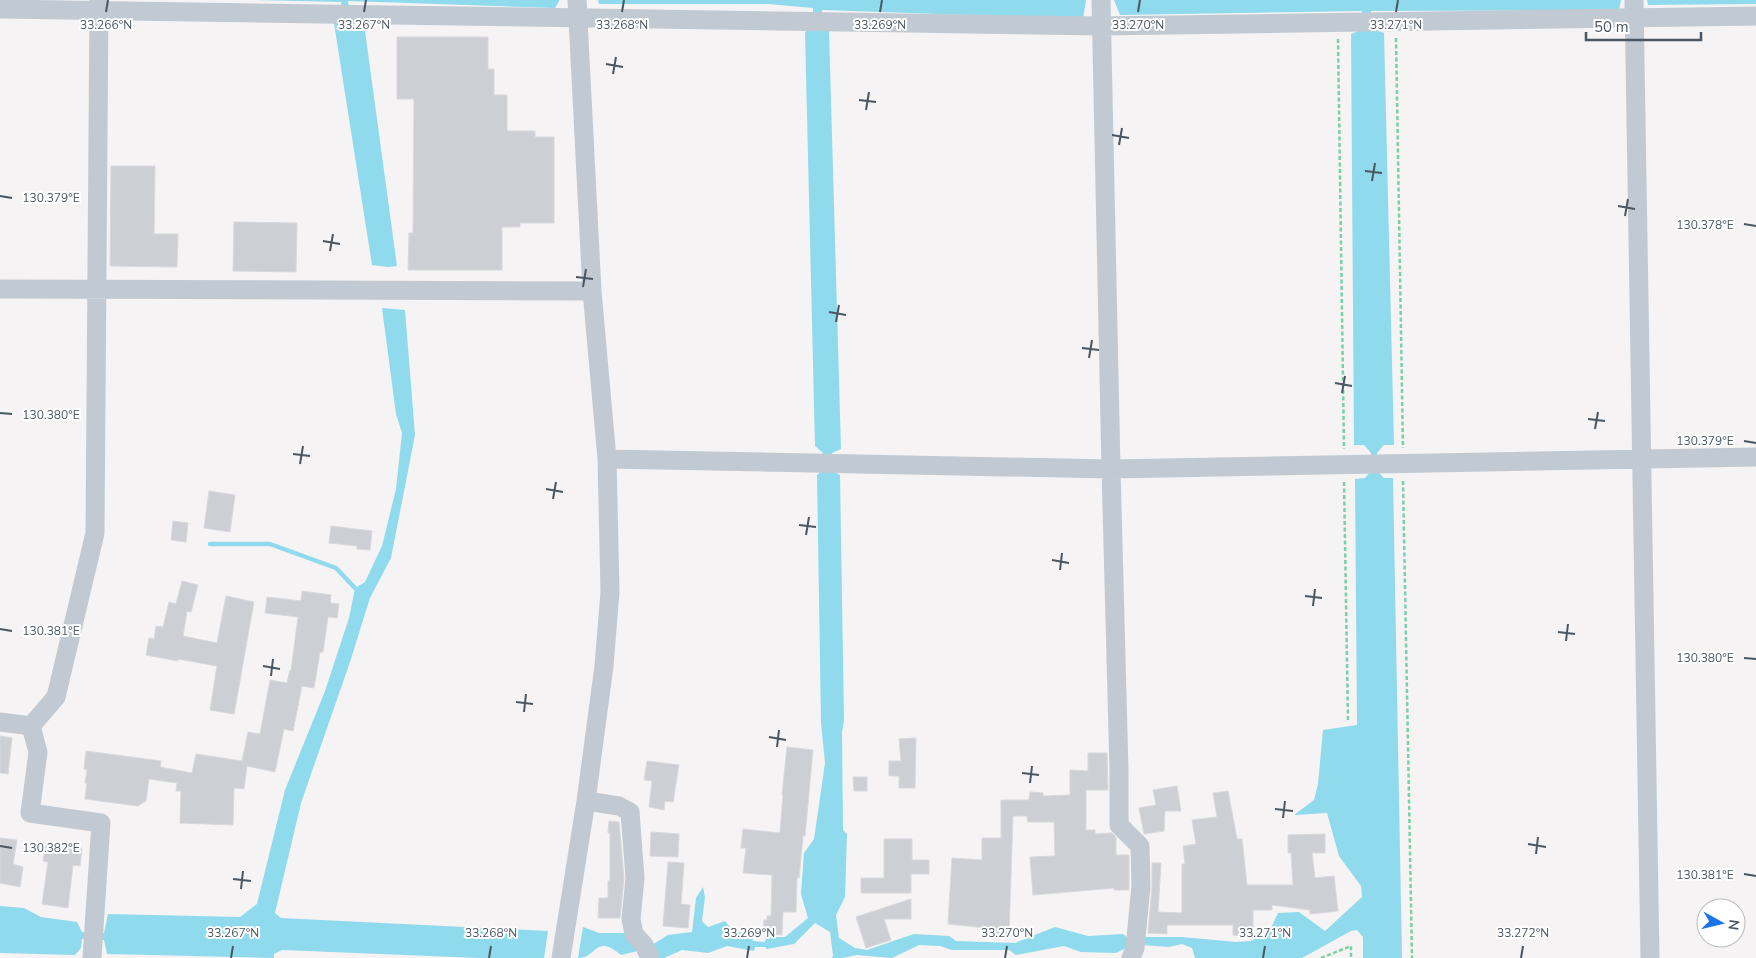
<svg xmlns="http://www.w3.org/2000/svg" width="1756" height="958" viewBox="0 0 1756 958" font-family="'Nunito Sans',sans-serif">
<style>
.water{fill:#90daee}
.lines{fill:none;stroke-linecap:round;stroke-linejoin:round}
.stream{stroke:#90daee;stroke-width:4.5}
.building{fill:#cdcfd5;stroke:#d7d9de}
.path{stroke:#7ad0a6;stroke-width:2.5;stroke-dasharray:4 2.5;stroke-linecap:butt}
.minor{stroke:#c1cad2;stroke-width:19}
.ticks{fill:none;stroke:#4a5661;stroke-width:2}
.ticks-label{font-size:12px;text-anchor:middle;fill:#4a5661;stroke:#fff;stroke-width:4;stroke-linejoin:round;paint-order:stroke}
</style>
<rect width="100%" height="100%" fill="#f5f3f3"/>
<path class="water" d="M254,0h305v1l-4,7 -207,-7 4,28 13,2 32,235 -9,1 -16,-2 -38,-242h10l-3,-21z
M598,0h488l-3,19 -261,-9 -1,18 8,3 12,418 -9,4 1,18 7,4 4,245 -2,12 1,98 4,4 -2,63 -9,18 3,23 16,10 12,2 47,-16 35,2 7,5 59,2 40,-16 33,9 35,-2 6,5 14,-2h39l54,5 15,-1 18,-9 9,-19 21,-1 26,19 37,-34 -1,-11 -22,-30 -12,-43 -33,2 20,-15 4,-16 5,-54 34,-5 -2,-246 10,-1 6,-7v-18l-7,-8h-10l-3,-411 12,-5 -1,-18 -242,4 -6,-15h-2h509l-2,10 -248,1 1,18 12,4 10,412h-10l-7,8v18l7,7h9l9,480h-39v-21l-6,-7 -6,1 -49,27h-107l-3,-10 -10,-4 -13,3 -27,-2 -14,2 -12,6 -35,-1 -17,-6 -48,9 -7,-5h-57l-12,-4 -21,-1 -27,13 -35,-3 -15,3h-10l1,-3 -3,-23 -15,-9 -21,21 -27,5 -2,-2h-10l-1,4 -27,-5 -19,7 -26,-3 -18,8h-8l-18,-7 -17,4c-26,-22 -24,3 -43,3l5,-31 16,6h25l16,12h12l16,-10 24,-3 4,-34 7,-11 2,10 -3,24 6,6 17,-6 10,12 16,-2 2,10 12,1 1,-5h19l23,-19 -7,-24 3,-41 10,-14 11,-76 -4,-40 -4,-248 6,-5v-17l-8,-7 -10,-414 8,-4v-20l-45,-4h-169z
M1647,0h109v4l-108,1z
M382,308l23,2 10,125 -24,123 -21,40 -20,64 -49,141 -26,110 6,5 267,13 -4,27h-65l-197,-8 -8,4v4l-167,-4 -3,-14 -22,-1 -1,9 -6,7 -75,-2v-47l24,2 17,9 36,5 5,10 22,1 4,-19 132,3 17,-13 28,-114 40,-99 24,-73 6,-30 10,-6 17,-36 14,-57 6,-56 -6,-19z"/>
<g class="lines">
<path class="stream" d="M210,544h60l66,24 19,20"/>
</g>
<path class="building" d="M397,37h91v32h6v26h13v36h28v6h19v86h-34v4h-18v43h-94l1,-37h4l1,-134h-17z
M111,166h44l-1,68h24l-1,33 -67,-1z
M234,222l63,1 -1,49 -63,-1z
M209,491l26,4 -5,37 -26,-4z
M173,521l15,2 -2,19 -15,-2z
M331,526l41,5 -2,19 -13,-1v-3l-28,-3z
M182,581l16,4 -7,27 -4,-1 -4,25 34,7 9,-47 28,6 -20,112 -24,-4 7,-44 -39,-7v2l-32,-6 3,-17 5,1 2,-13 7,1 6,-25 7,2z
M302,591l29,4 -1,8 9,1 -2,14 -9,-1 -5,35h-3l-6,36 -12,-2 -9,45 -9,-2 -9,43 -28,-6 -3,23 -10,-1 -1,37 -53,-2 1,-32h-5l1,-8 -28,-4 -3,22 -8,5 -53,-7 2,-16h-2l2,-13 -3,-1 2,-18 75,10 -1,6 32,6 4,-19 46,7 6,-29 12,2 10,-54 17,3 3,-13 1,1 7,-54 -33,-4 2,-16 34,4z
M0,736l12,2 -4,36 -8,-1z
M916,738l-1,50h-16v-12h-10v-15h12l-2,-22z
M787,747l26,3 -8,86h-2l-4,42 -2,-1 -1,35h-13l-1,23 -19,-2 1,-13h3v-4h4l1,-41 -29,-2 3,-25h-5l2,-19 37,4 3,-38h-1z
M1088,753h19l1,37h-22v40h9v4l17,-1 4,4v18h13v35h-15v-2l-81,7 -3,-38 25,-1 -1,-34h-26l-1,-6h-14l-4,118 -23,-1v-5l-38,-4 4,-66 30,2v-22h19v-38h28l1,-8 13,1v3l27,-1v-25l18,1z
M647,761l32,4 -6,37 -8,-1 -1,9 -15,-3 3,-26 -8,-1z
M853,777h14v14h-13z
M1177,786l4,25h-16l-1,20 -20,3 -5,-26 17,-3 -3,-15z
M1228,791l9,48h5l5,46h46l-2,-32h-3v-18l37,-1v19h-13l3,25 19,-2 4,35 -28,3v-4l-38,-5v5h-19v26l-20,-1v-10h-66v9l-19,-1 4,-46v-24h9l-3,49 24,1v-49h3l-2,-18 13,-2 -4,-24 25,-3 -4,-24z
M609,821l10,1 5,56 -4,40h-22l1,-20h9v-17h2v-48h-2z
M651,832l28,2 -1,23 -28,-1z
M0,838l17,2 -4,24 10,3 -3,20 -20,-4z
M884,839h28v21h17v14h-18v19h-50v-15h23z
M46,843l36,5 -2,18 -7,-1 -5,43 -26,-4 6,-42 -5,-1z
M668,862l16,1 -3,41 9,1 -2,23 -25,-2z
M911,899v20h-27l7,21 -25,8 -10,-31z"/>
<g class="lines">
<path class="path" d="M1396,38l7,410
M1338,39l6,410
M1403,481l9,477
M1344,482l4,239
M1321,958l30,-12v12"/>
<path class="minor" d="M1101,0l10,469 8,301v55l21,21 1,40 -6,62 -4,10
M1634,0l16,958
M0,9l1102,17 654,-10
M0,289l592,2
M607,459l504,10 645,-12
M0,722l31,4
M31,726l25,-29 39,-164 4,-532
M31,726l7,26 -8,61 71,10 -9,135
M586,801l33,5 11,6 5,66 -4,41 3,15 10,11 6,13
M561,958l25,-157 18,-135 6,-74 -3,-133 -15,-168 -15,-291"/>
</g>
<path class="ticks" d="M106,12l2,-12M364,12l2,-12M622,12l2,-12M880,12l2,-12M1138,12l2,-12M1396,12l2,-12M606,64l17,3M613,74l3,-17M859,100l17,2M866,110l3,-18M1112,135l17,3M1119,145l3,-17M1365,171l17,2M1372,181l3,-18M0,196l12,2M1618,206l17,3M1625,216l3,-17M1744,224l12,2M323,241l17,3M330,251l3,-17M576,277l17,2M583,287l3,-18M829,312l17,3M836,322l3,-17M1082,348l17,2M1089,358l3,-18M1335,383l17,3M1342,393l3,-17M0,413l12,1M1588,419l17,2M1595,429l3,-17M1744,441l12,2M293,454l17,2M300,464l3,-18M546,489l17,3M553,499l3,-17M799,525l17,2M806,535l3,-18M1052,560l17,3M1060,570l2,-17M1305,596l17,2M1313,606l2,-17M0,629l12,2M1558,632l17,2M1566,641l2,-17M1744,658l12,1M263,666l17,3M271,676l2,-17M516,702l17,2M524,712l2,-18M769,737l17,3M777,747l2,-17M1022,773l17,2M1030,783l2,-17M1275,809l18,2M1283,818l2,-17M1528,844l18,3M0,846l12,2M1536,854l2,-17M1744,874l12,2M233,879l18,2M241,889l2,-18M231,958l2,-12M489,958l2,-12M747,958l2,-12M1005,958l2,-12M1263,958l2,-12M1521,958l2,-12"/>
<g class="ticks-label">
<text x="106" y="29">33.266°N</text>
<text x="364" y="29">33.267°N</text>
<text x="622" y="29">33.268°N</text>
<text x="880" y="29">33.269°N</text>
<text x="1138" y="29">33.270°N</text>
<text x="1396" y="29">33.271°N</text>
<text x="51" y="202">130.379°E</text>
<text x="1705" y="229">130.378°E</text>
<text x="51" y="419">130.380°E</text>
<text x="1705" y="445">130.379°E</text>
<text x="51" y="635">130.381°E</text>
<text x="1705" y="662">130.380°E</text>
<text x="51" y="852">130.382°E</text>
<text x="1705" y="879">130.381°E</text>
<text x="233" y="937">33.267°N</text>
<text x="491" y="937">33.268°N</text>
<text x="749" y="937">33.269°N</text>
<text x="1007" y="937">33.270°N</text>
<text x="1265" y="937">33.271°N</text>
<text x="1523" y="937">33.272°N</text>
</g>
<g transform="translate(1721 923) rotate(98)"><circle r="24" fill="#ffffff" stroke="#b7bbc0"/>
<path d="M0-4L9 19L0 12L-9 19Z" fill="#1a73e8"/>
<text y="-8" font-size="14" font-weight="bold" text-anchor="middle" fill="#4a5661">N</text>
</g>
<path d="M1586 32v8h115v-8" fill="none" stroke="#4a5661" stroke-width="2.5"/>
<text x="1594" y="32" font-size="15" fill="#4a5661" stroke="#ffffff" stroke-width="4" paint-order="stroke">50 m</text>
</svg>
